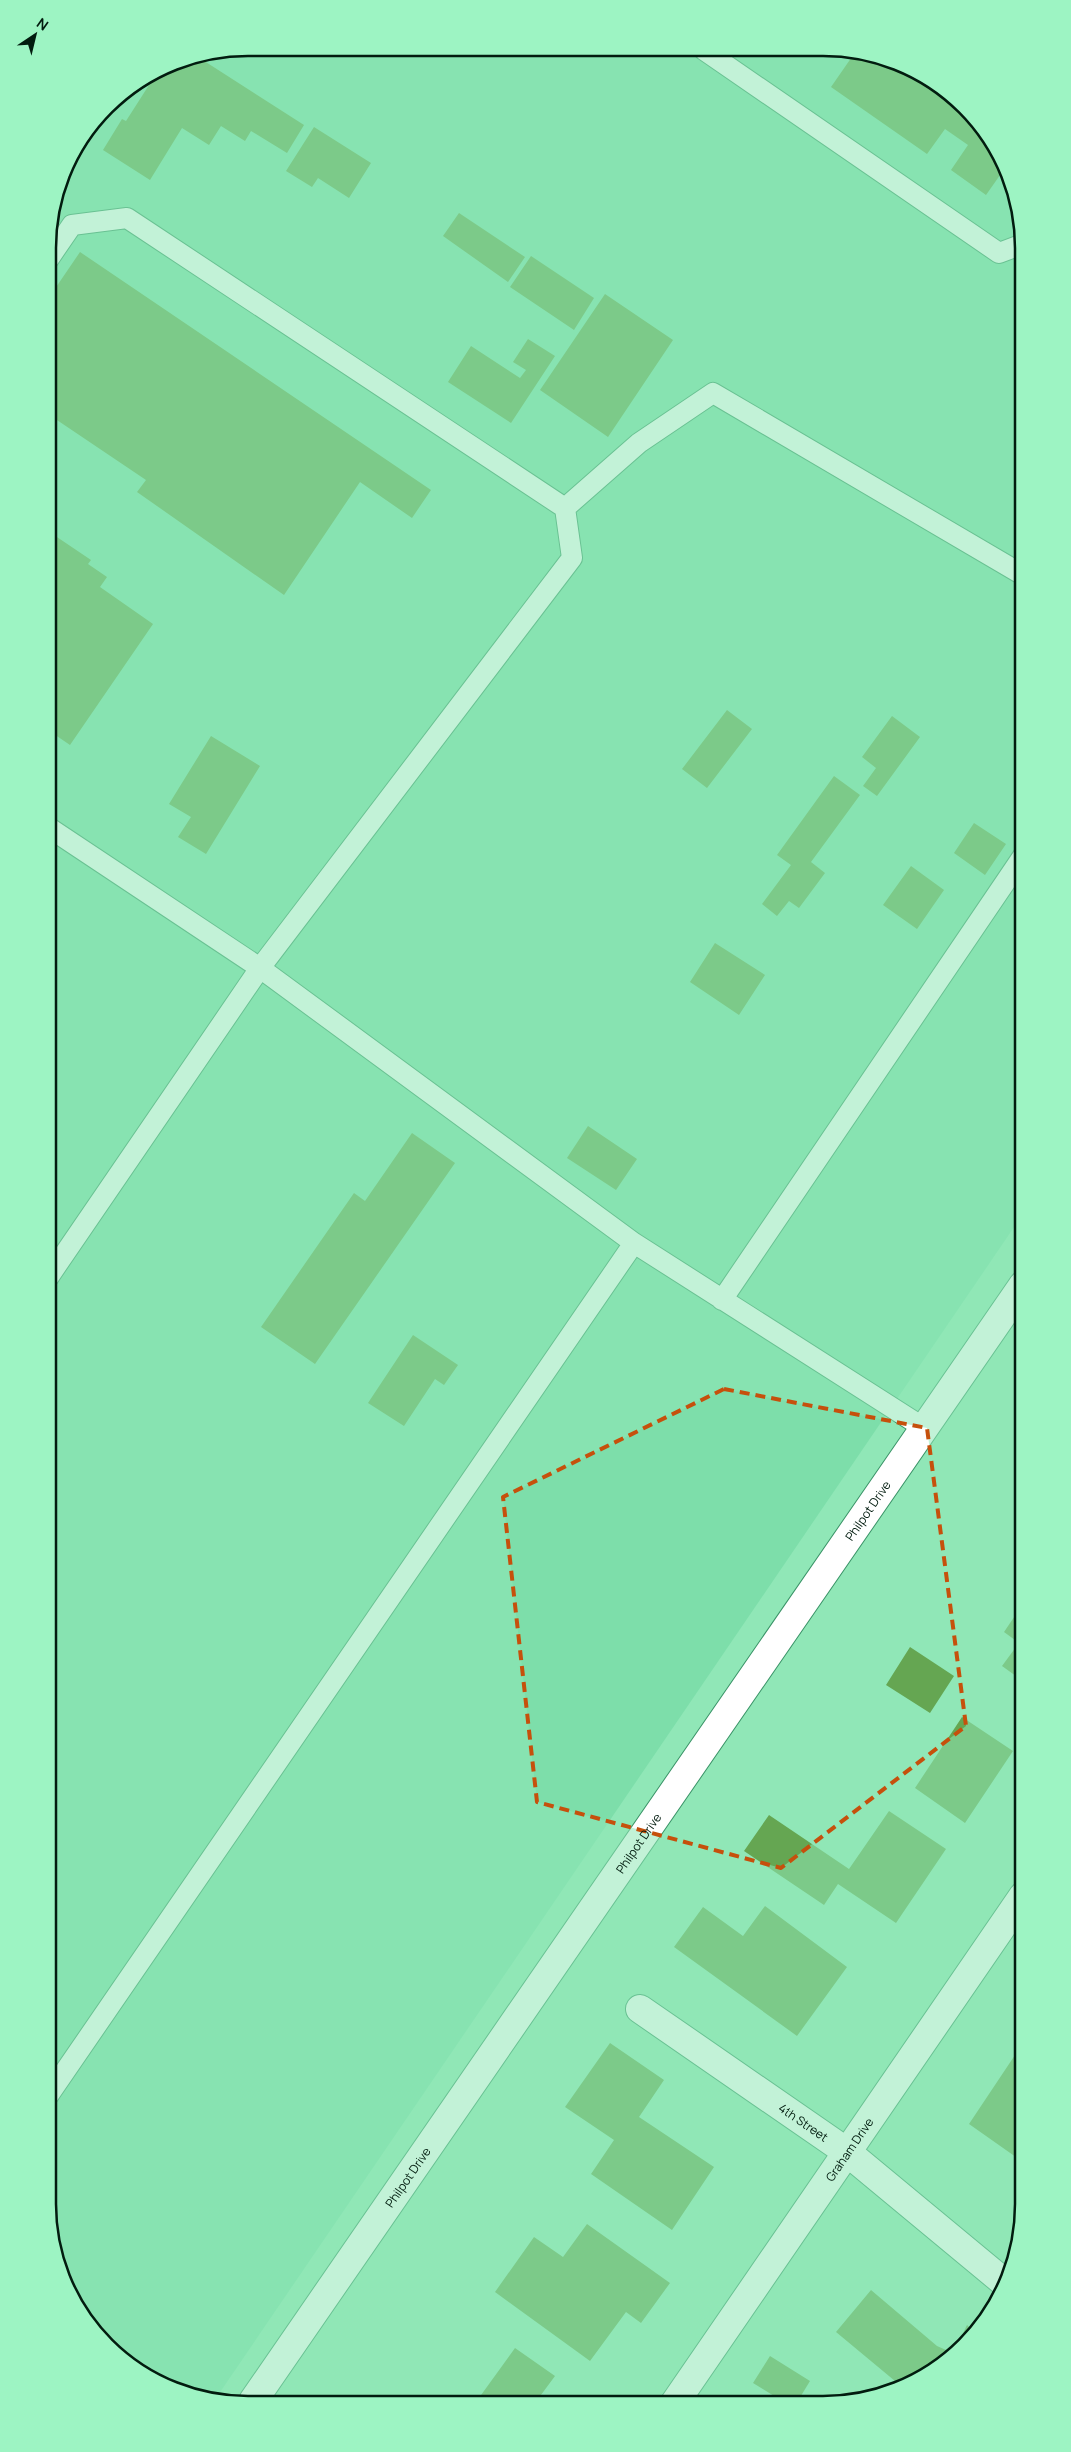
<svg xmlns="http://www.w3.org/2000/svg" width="1071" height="2452" viewBox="0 0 1071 2452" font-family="Manrope,sans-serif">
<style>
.built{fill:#7ddeaa}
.building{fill:#65a652}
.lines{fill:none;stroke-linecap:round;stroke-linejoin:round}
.lane-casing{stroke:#3b9468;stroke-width:22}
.street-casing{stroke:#3b9468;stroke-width:30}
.lane{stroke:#fff;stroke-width:20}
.street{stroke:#fff;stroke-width:28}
.marked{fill:none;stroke:#c6500c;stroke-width:4;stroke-dasharray:10 6;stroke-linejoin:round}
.labels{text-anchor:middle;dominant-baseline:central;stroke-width:5;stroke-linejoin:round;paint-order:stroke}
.street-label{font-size:12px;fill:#021c0f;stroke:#9df4c3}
.rim{fill:none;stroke:#021c0f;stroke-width:2.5}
</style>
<rect width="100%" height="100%" fill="#90e7b7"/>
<path class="built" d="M248,48l614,3 103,55 32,41 20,49 6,52v966l-809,1187h-5l-50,-17 -53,-38 -32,-41 -20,-49 -6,-52v-1969l20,-75 48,-63 56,-34z"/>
<path class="building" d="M856,51h6l50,17 53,38 31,41 9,21 -19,27 -35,-25 17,-25 -23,-16 -18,25 -96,-67z
M198,57l106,68 -17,28 -36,-22 -6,10 -24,-15 -12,19 -27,-17 -32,52 -47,-30 19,-31 4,2 32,-50 14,-8z
M314,127l57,36 -22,35 -31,-20 -6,9 -26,-16z
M459,213l66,44 -17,25 -65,-46z
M80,252l351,238 -19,28 -52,-36 -76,113 -147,-103 9,-12 -98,-66v-115z
M531,256l63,42 -20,32 -64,-43z
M605,294l68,46 -65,97 -68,-47z
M528,339l27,17 -44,67 -63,-41 23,-36 49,32 6,-8 -13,-8z
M48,531l43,29 -3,4 19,13 -7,10 53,37 -83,121 -22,-15z
M727,710l25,19 -45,59 -25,-19z
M892,716l28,21 -43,59 -14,-10 13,-18 -14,-11z
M211,736l49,30 -54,88 -28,-17 13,-20 -22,-13z
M834,776l26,19 -49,67 14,11 -26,35 -10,-7 -12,15 -15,-12 29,-39 -14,-10z
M974,823l32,21 -21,31 -31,-22z
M911,866l33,24 -27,39 -34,-24z
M715,943l50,32 -26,40 -49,-33z
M588,1126l49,33 -21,31 -49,-32z
M412,1133l43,30 -140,201 -54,-37 93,-134 11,8z
M413,1335l45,30 -14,20 -9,-6 -31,47 -36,-23z
M1023,1604v77l-21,-15 17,-23 -15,-11z
M910,1647l44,29 -24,37 -44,-28z
M962,1717l51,34 -48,72 -50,-35z
M889,1811l57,38 -50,74 -58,-39 -14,21 -80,-54 25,-36 80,54z
M765,1906l82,61 -50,69 -123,-89 29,-40 40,29z
M610,2043l54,37 -25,37 75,50 -42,63 -81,-56 23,-34 -49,-33z
M1023,2043v119l-54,-38z
M587,2224l83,59 -29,40 -15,-11 -36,49 -95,-69 39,-55 29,20z
M871,2290l66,56 16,7 -19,18 -33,15 -65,-54z
M967,2325l8,7 -21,20z
M515,2348l40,28 -20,27 -59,-1z
M770,2356l40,25 -14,23h-9l-34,-21z"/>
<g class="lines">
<defs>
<path id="lane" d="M704,50l295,203 24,-9
M565,508l74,-65 74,-50 310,182
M48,827l212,141 374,275 290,185
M48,1278l212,-310 312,-410 -7,-50 -438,-290 -55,7 -24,35
M722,1300l301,-444
M48,2096l586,-853"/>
<g id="street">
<path id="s1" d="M640,2009l207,143 158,131"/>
<path id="s2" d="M253,2401l770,-1116"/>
<path id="s3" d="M674,2404l349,-508"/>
</g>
</defs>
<use href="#lane" class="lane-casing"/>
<use href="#street" class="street-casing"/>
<use href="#lane" class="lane"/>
<use href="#street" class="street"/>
</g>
<path d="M0 0H1071V2452H0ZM724,1389l203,39 39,298 -185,142 -244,-66 -34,-305z" fill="#90e7b7" fill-opacity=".55" fill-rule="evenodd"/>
<path class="marked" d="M724,1389l203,39 39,298 -185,142 -244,-66 -34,-305z"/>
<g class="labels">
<g class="street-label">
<text stroke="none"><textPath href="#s2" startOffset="1082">Philpot Drive</textPath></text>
<text stroke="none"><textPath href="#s2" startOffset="678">Philpot Drive</textPath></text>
<text stroke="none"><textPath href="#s1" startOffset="199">4th Street</textPath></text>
<text stroke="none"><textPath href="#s3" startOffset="309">Graham Drive</textPath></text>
<text stroke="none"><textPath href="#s2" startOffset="272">Philpot Drive</textPath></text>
</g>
</g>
<path d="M0 0H1071V2452H0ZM248 56H823A192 192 0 0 1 1015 248V2204A192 192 0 0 1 823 2396H248A192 192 0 0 1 56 2204V248A192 192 0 0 1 248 56Z" fill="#9df4c3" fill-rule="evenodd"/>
<path class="rim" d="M248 56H823A192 192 0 0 1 1015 248V2204A192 192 0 0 1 823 2396H248A192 192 0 0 1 56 2204V248A192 192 0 0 1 248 56Z"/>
<g transform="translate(35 35) rotate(35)" stroke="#9df4c3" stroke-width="4" paint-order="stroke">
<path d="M0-4L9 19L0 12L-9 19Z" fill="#021c0f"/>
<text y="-8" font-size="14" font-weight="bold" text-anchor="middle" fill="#021c0f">N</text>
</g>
</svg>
